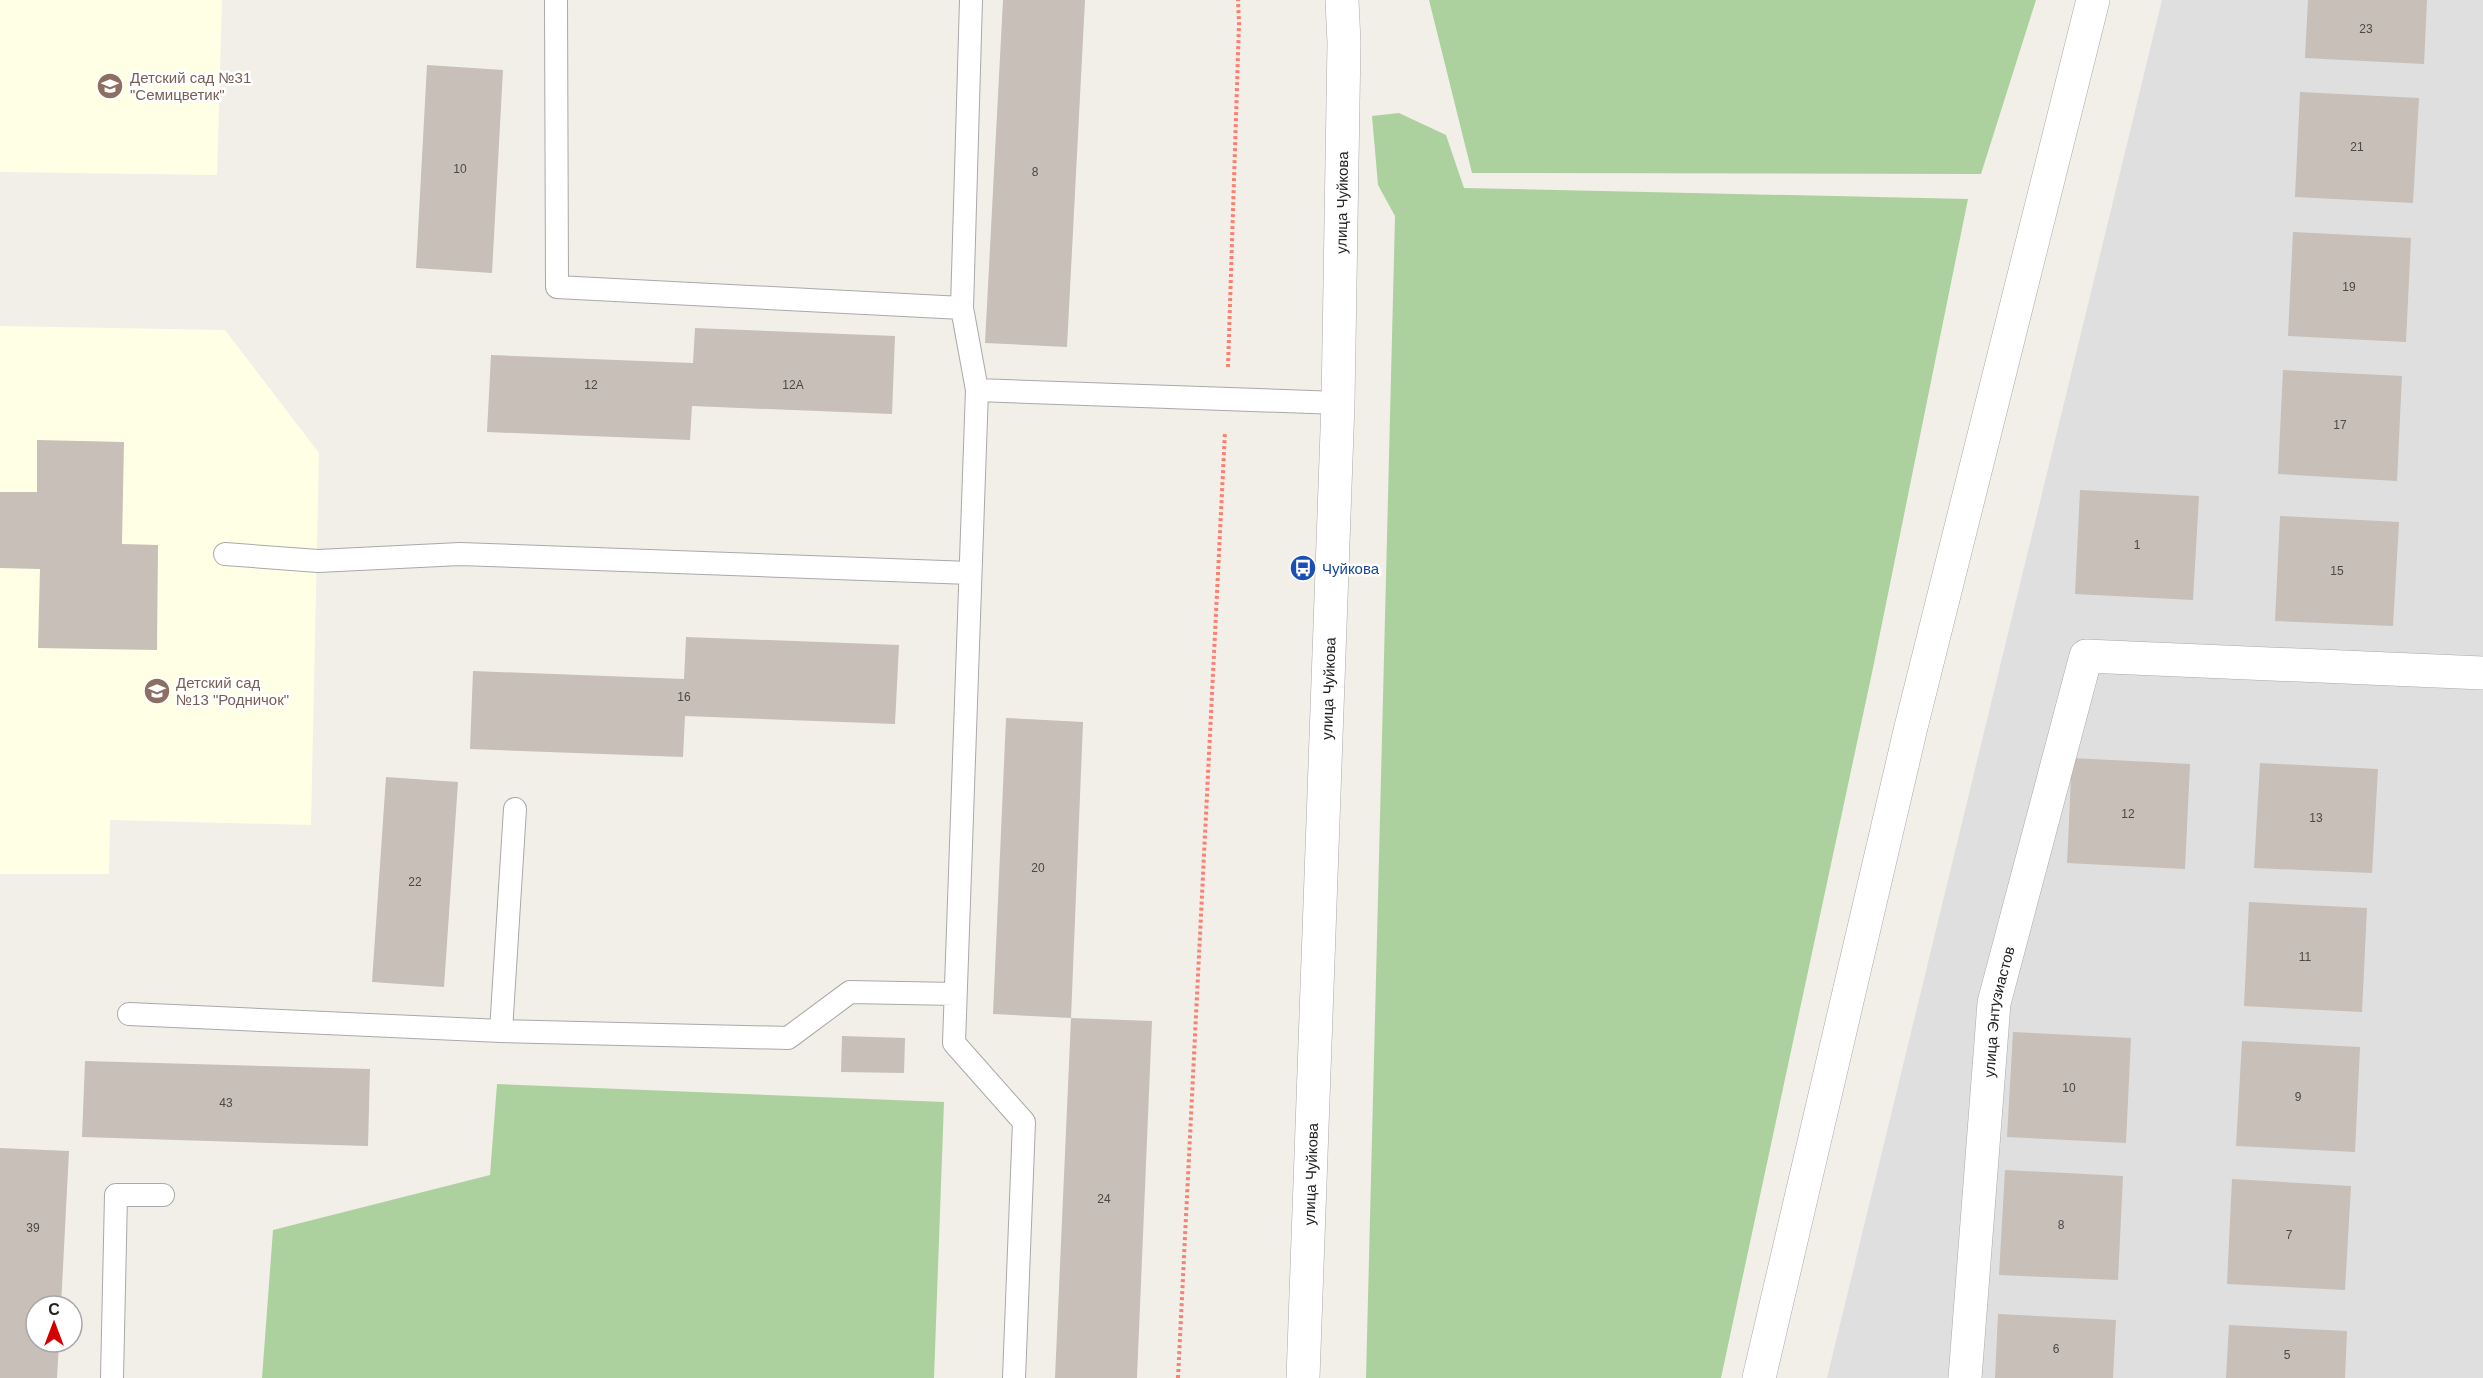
<svg xmlns="http://www.w3.org/2000/svg" width="2483" height="1378" viewBox="0 0 2483 1378" font-family="Arial,sans-serif">
<style>
.residential{fill:#e0dfdf}
.education{fill:#ffffe5}
.forest{fill:#add19e}
.building{fill:#c7bfb8}
.lines{fill:none;stroke-linecap:round;stroke-linejoin:round}
.service-casing{stroke:#a9a9a9;stroke-width:24}
.minor-casing{stroke:#a9a9a9;stroke-width:34}
.tertiary-casing{stroke:#a9a9a9;stroke-width:34}
.path{stroke:#fa8072;stroke-width:4;stroke-dasharray:3 3;stroke-linecap:butt}
.service{stroke:#fff;stroke-width:22}
.minor{stroke:#fff;stroke-width:33}
.tertiary{stroke:#fff;stroke-width:33}
.labels{text-anchor:middle;dominant-baseline:central;stroke-width:5;stroke-linejoin:round;paint-order:stroke}
.number-label{font-size:12px;fill:#4b4948}
.education-label{font-size:15px;fill:#785e54;stroke:#fff;text-anchor:start}
.street-label{font-size:15px;fill:#222;stroke:#fff}
.transit-label{font-size:15px;fill:#164399;stroke:#fff;text-anchor:start}
</style>
<rect width="100%" height="100%" fill="#f2efe9"/>
<path class="residential" d="M2162,0h321v1378h-656z"/>
<path class="education" d="M0,0h222l-5,175 -217,-3z
M0,326l225,4 94,123 -8,372 -201,-5 -1,54h-109z"/>
<path class="forest" d="M1429,0h607l-55,174 -509,-1z
M1399,113l47,22 18,53 504,11 -95,469 -152,710h-355l29,-1162 -17,-31 -6,-69z
M497,1084l447,18 -10,276h-672l11,-148 217,-55z"/>
<path class="building" d="M1003,0h82l-18,347 -82,-4z
M2308,0h119l-3,64 -119,-6z
M427,65l76,5 -11,203 -76,-5z
M2300,92l119,6 -6,105 -118,-6z
M2293,232l118,6 -5,104 -118,-6z
M695,328l200,8 -3,78 -200,-8 -2,34 -203,-8 4,-77 202,8z
M2283,370l119,6 -5,105 -119,-7z
M37,440l87,2 -2,102 36,1 -1,105 -119,-2 2,-79 -40,-1v-76h37z
M2080,490l119,6 -6,104 -118,-6z
M2280,516l119,6 -6,104 -118,-5z
M686,637l213,8 -4,79 -210,-8 -2,41 -213,-8 3,-78 211,8z
M1006,718l77,4 -12,296 -78,-4z
M2072,758l118,6 -5,105 -118,-6z
M2260,763l118,6 -6,104 -118,-5z
M386,777l72,5 -14,205 -72,-5z
M2249,902l118,6 -5,104 -118,-6z
M1071,1018l81,3 -15,357h-82z
M2013,1032l118,6 -5,105 -119,-6z
M842,1036l63,2 -1,35 -63,-1z
M2242,1041l118,6 -5,105 -119,-6z
M85,1061l285,8 -2,77 -286,-9z
M0,1148l69,3 -8,155h-25v36h23l-2,36h-57z
M2005,1170l118,6 -5,104 -119,-5z
M2232,1179l119,7 -6,104 -118,-6z
M1998,1314l118,6 -3,58h-118z
M2229,1325l118,6 -2,47h-119z"/>
<g class="lines">
<defs>
<path id="service" d="M556,0l1,287 405,21 15,82 361,13
M962,308l9,-308
M977,390l-23,653 70,79 -10,256
M225,554l93,7 142,-7 510,19
M129,1014l372,17 287,7 62,-46 105,2
M501,1031l14,-222
M112,1378l4,-183h47"/>
<g id="minor">
<path d="M1759,1378l152,-651 182,-727"/>
<path id="s1" d="M1965,1378l29,-375 92,-347 397,17"/>
</g>
<g id="tertiary">
<path id="s2" d="M1303,1378l35,-975 6,-360 -2,-43"/>
</g>
</defs>
<use href="#service" class="service-casing"/>
<use href="#minor" class="minor-casing"/>
<use href="#tertiary" class="tertiary-casing"/>
<path class="path" d="M1228,367l11,-343 -1,-24
M1178,1378l47,-946"/>
<use href="#service" class="service"/>
<use href="#minor" class="minor"/>
<use href="#tertiary" class="tertiary"/>
</g>
<defs>
<symbol id="school-disc" viewBox="-11 -11 22 22"><circle r="9.5" fill="#8d6e63" stroke="#fff"/><path d="M0-5L7-2L0 1L-7-2ZM-4 1L0 2.5L4 1V4Q0 6-4 4Z" fill="#fff"/></symbol>
<symbol id="bus-disc" viewBox="-11 -11 22 22"><circle r="9.5" fill="#1a4fb4" stroke="#fff"/><path d="M-5-6H5V4H4V6H2V4H-2V6H-4V4H-5ZM-3.5-4V0h7V-4ZM-3.5 1.2v1.5H-2V1.2ZM2 1.2v1.5H3.5V1.2Z" fill="#fff"/></symbol>
</defs>
<g fill-rule="evenodd">
<use href="#school-disc" x="95" y="71" width="30" height="30"/>
<use href="#bus-disc" x="1288" y="553" width="30" height="30"/>
<use href="#school-disc" x="142" y="676" width="30" height="30"/>
</g>
<g class="labels">
<g class="number-label">
<text x="2366" y="29">23</text>
<text x="2357" y="147">21</text>
<text x="460" y="169">10</text>
<text x="1035" y="172">8</text>
<text x="2349" y="287">19</text>
<text x="591" y="385">12</text>
<text x="793" y="385">12А</text>
<text x="2340" y="425">17</text>
<text x="2137" y="545">1</text>
<text x="2337" y="571">15</text>
<text x="684" y="697">16</text>
<text x="2128" y="814">12</text>
<text x="2316" y="818">13</text>
<text x="1038" y="868">20</text>
<text x="415" y="882">22</text>
<text x="2305" y="957">11</text>
<text x="2069" y="1088">10</text>
<text x="2298" y="1097">9</text>
<text x="226" y="1103">43</text>
<text x="1104" y="1199">24</text>
<text x="2061" y="1225">8</text>
<text x="33" y="1228">39</text>
<text x="2289" y="1235">7</text>
<text x="2056" y="1349">6</text>
<text x="2287" y="1355">5</text>
</g>
<g class="education-label">
<text x="130" y="77">Детский сад №31<tspan x="130" dy="17">"Семицветик"</tspan></text>
<text x="176" y="682">Детский сад<tspan x="176" dy="17">№13 "Родничок"</tspan></text>
</g>
<g class="street-label">
<text stroke="none"><textPath href="#s2" startOffset="1176">улица Чуйкова</textPath></text>
<text stroke="none"><textPath href="#s2" startOffset="690">улица Чуйкова</textPath></text>
<text stroke="none"><textPath href="#s1" startOffset="368">улица Энтузиастов</textPath></text>
<text stroke="none"><textPath href="#s2" startOffset="204">улица Чуйкова</textPath></text>
</g>
<g class="transit-label">
<text x="1322" y="568">Чуйкова</text>
</g>
</g>
<g transform="translate(54 1324)"><circle r="28" fill="#ffffff" stroke="#a7a7a7" stroke-width="1.5"/>
<path d="M0-4.5L10 22L0 15L-10 22Z" fill="#d40000"/>
<text y="-9" font-size="16" font-weight="bold" text-anchor="middle" fill="#222222">С</text>
</g>
</svg>
